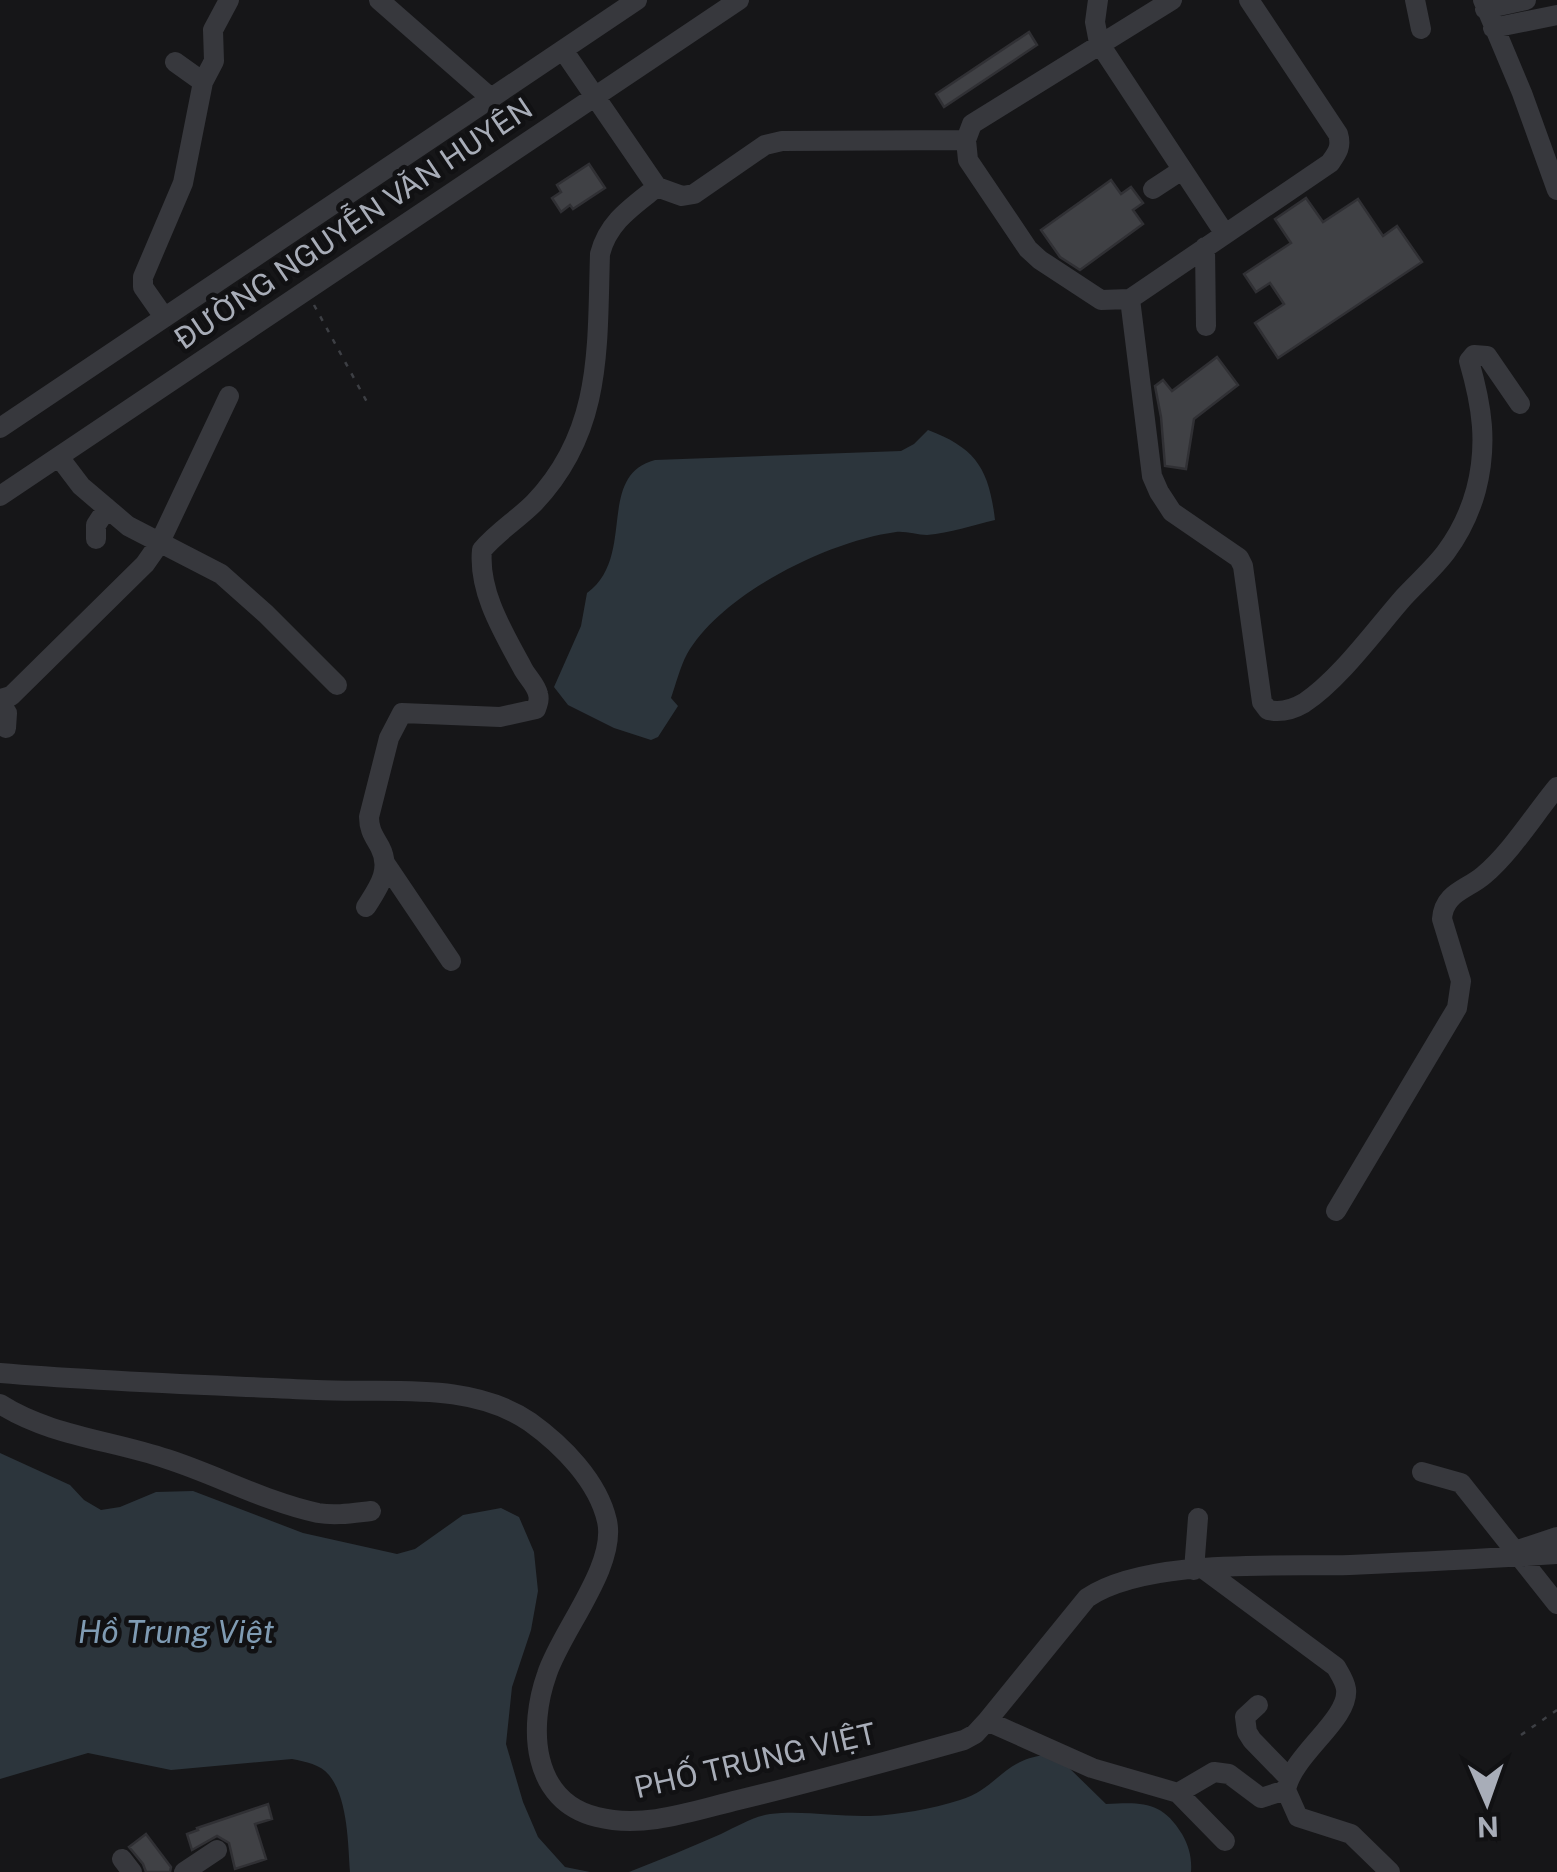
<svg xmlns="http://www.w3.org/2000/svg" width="1557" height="1872" viewBox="0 0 1557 1872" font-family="'Public Sans',sans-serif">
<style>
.water{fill:#2c353c}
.building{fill:#404145;stroke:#303034;stroke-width:2.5}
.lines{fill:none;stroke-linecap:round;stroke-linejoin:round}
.path{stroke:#3d3f44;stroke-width:2.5;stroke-dasharray:5 8;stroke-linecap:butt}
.minor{stroke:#37383d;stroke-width:20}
.labels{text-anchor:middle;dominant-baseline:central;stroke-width:9;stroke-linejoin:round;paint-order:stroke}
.street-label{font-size:30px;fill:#a8adb8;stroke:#111113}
.water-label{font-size:32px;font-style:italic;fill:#7f9bb3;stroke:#111113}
</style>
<rect width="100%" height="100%" fill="#161618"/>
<path class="water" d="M928,430c48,18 61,39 67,90 -22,5 -45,13 -68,15 -10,0 -21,-4 -31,-3 -67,9 -174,61 -209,122 -7,13 -11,30 -16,44l7,8 -20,31 -7,3 -37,-12 -46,-23 -14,-18 27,-61 6,-33c50,-36 8,-117 68,-133l246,-9 13,-7z
M0,1453l70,32 14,15 17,10 19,-3 36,-15 37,-1 110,42 94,21 18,-5 48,-34 38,-7 18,9 15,35 4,39 -7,39 -19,57 -6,57 17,58 15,35 27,30 25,5h-240c-2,-28 -2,-74 -21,-97 -9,-11 -23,-13 -37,-16l-121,11 -83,-17 -88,26z
M1046,1755l17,7 43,42c36,-2 56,-3 76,30 7,12 10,24 9,38h-562c31,-12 62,-25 92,-38 17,-8 31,-17 49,-20 33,-4 67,3 100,2 29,-1 61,-7 90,-16 36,-10 43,-41 86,-45z"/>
<path class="building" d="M1029,32l8,13 -93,62 -8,-13z
M589,164l16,24 -32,21 -3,-4 -9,7 -9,-14 9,-6 -4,-7z
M1111,180l10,14 10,-7 12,16 -10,7 10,14 -63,46 -20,-13 -19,-27z
M1306,198l17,24 35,-23 25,37 14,-10 25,36 -144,96 -23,-35 29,-19 -14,-21 -14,9 -12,-18 47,-31 -16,-24z
M1217,357l21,28 -44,34 -8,50 -21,-3 -4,-49 -6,-31 8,-6 9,11z
M268,1804l4,15 -17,5 11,35 -31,10 -6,-26 -12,-7 -25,14 -5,-16 11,-4 -1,-2z
M146,1834l25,33 -1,5h-24l-3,-8 -14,-17z"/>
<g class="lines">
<path class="path" d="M314,305l53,97
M1521,1735l36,-25"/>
<path class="minor" d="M379,0l113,99
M1098,0l-3,22 4,21 126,191
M1172,0l-200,124 -6,16 2,20 60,89 12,11 61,40 29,-1 200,-136c7,-10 12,-16 8,-29l-89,-134
M1415,0l6,29
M1483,0l39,93 35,97
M1485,9l41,-9
M1493,28l64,-13
M563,50l94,137 25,9 12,-2 71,-49 17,-4 184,-1
M175,62l28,20
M1153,189l29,-19
M1205,247l1,79
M1130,299l22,177 7,16 13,20 67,46 4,8 19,136 6,8c13,3 24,0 36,-7 36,-24 71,-73 100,-106 14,-15 30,-29 42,-45 14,-19 24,-40 30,-62 12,-46 6,-84 -7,-129l5,-6 13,1 33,48
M164,317l-21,-30v-10l40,-94 20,-101 11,-21 -1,-31 16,-30
M0,428l637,-428
M59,457l22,29 47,40 93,48 45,40 71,71
M0,496l739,-496
M96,539v-14l11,-17
M0,699l11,-3 134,-132 14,-20 70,-148
M0,704l7,9 -1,15
M385,863l66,98
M366,907c12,-19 26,-37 14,-60 -6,-11 -11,-17 -11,-30l20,-79 13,-25 98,4 36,-8c2,-7 4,-8 2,-15 -2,-10 -12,-18 -16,-27 -19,-35 -44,-76 -40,-117 15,-18 35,-30 52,-47 69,-72 63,-156 66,-249 8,-32 32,-47 57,-67
M1336,1211l121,-203 4,-27 -19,-62c2,-27 25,-29 42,-44 28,-24 50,-60 73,-88
M0,1373c105,9 211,12 316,17 70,4 153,-10 214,32 32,23 68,59 77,99 10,45 -46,110 -60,153 -19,53 -16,127 50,143 47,12 96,-6 141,-17 76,-18 151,-39 226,-60l11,-6 12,-13 100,-123c59,-40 191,-31 263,-33 69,-3 138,-6 207,-11
M0,1404c50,32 111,36 167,55 50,16 99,43 151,54 18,3 35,0 53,-2
M1422,1472l39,11 96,121
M1521,1549l36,-12
M1194,1570l4,-52
M1205,1570l131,97c4,7 9,14 10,22 4,30 -54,66 -60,101l12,27 53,17 39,38
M1258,1705l-13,12 2,15 5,8 36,37
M987,1721l105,47 86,25 47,48
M1178,1793l36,-21 15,2 32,24 25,-8
M122,1859l10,13
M184,1872l33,-22"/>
</g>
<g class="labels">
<g class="street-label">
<text transform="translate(353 223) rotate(-34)">ĐƯỜNG NGUYỄN VĂN HUYÊN</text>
<text transform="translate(755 1760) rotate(-13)">PHỐ TRUNG VIỆT</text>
</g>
<g class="water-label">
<text x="176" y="1631">Hồ Trung Việt</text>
</g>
</g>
<g transform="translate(1487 1802) rotate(178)" stroke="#111113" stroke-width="8" paint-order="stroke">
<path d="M0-8L18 38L0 25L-18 38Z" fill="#a8adb8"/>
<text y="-15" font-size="28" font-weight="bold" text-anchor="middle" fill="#a8adb8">N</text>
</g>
</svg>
